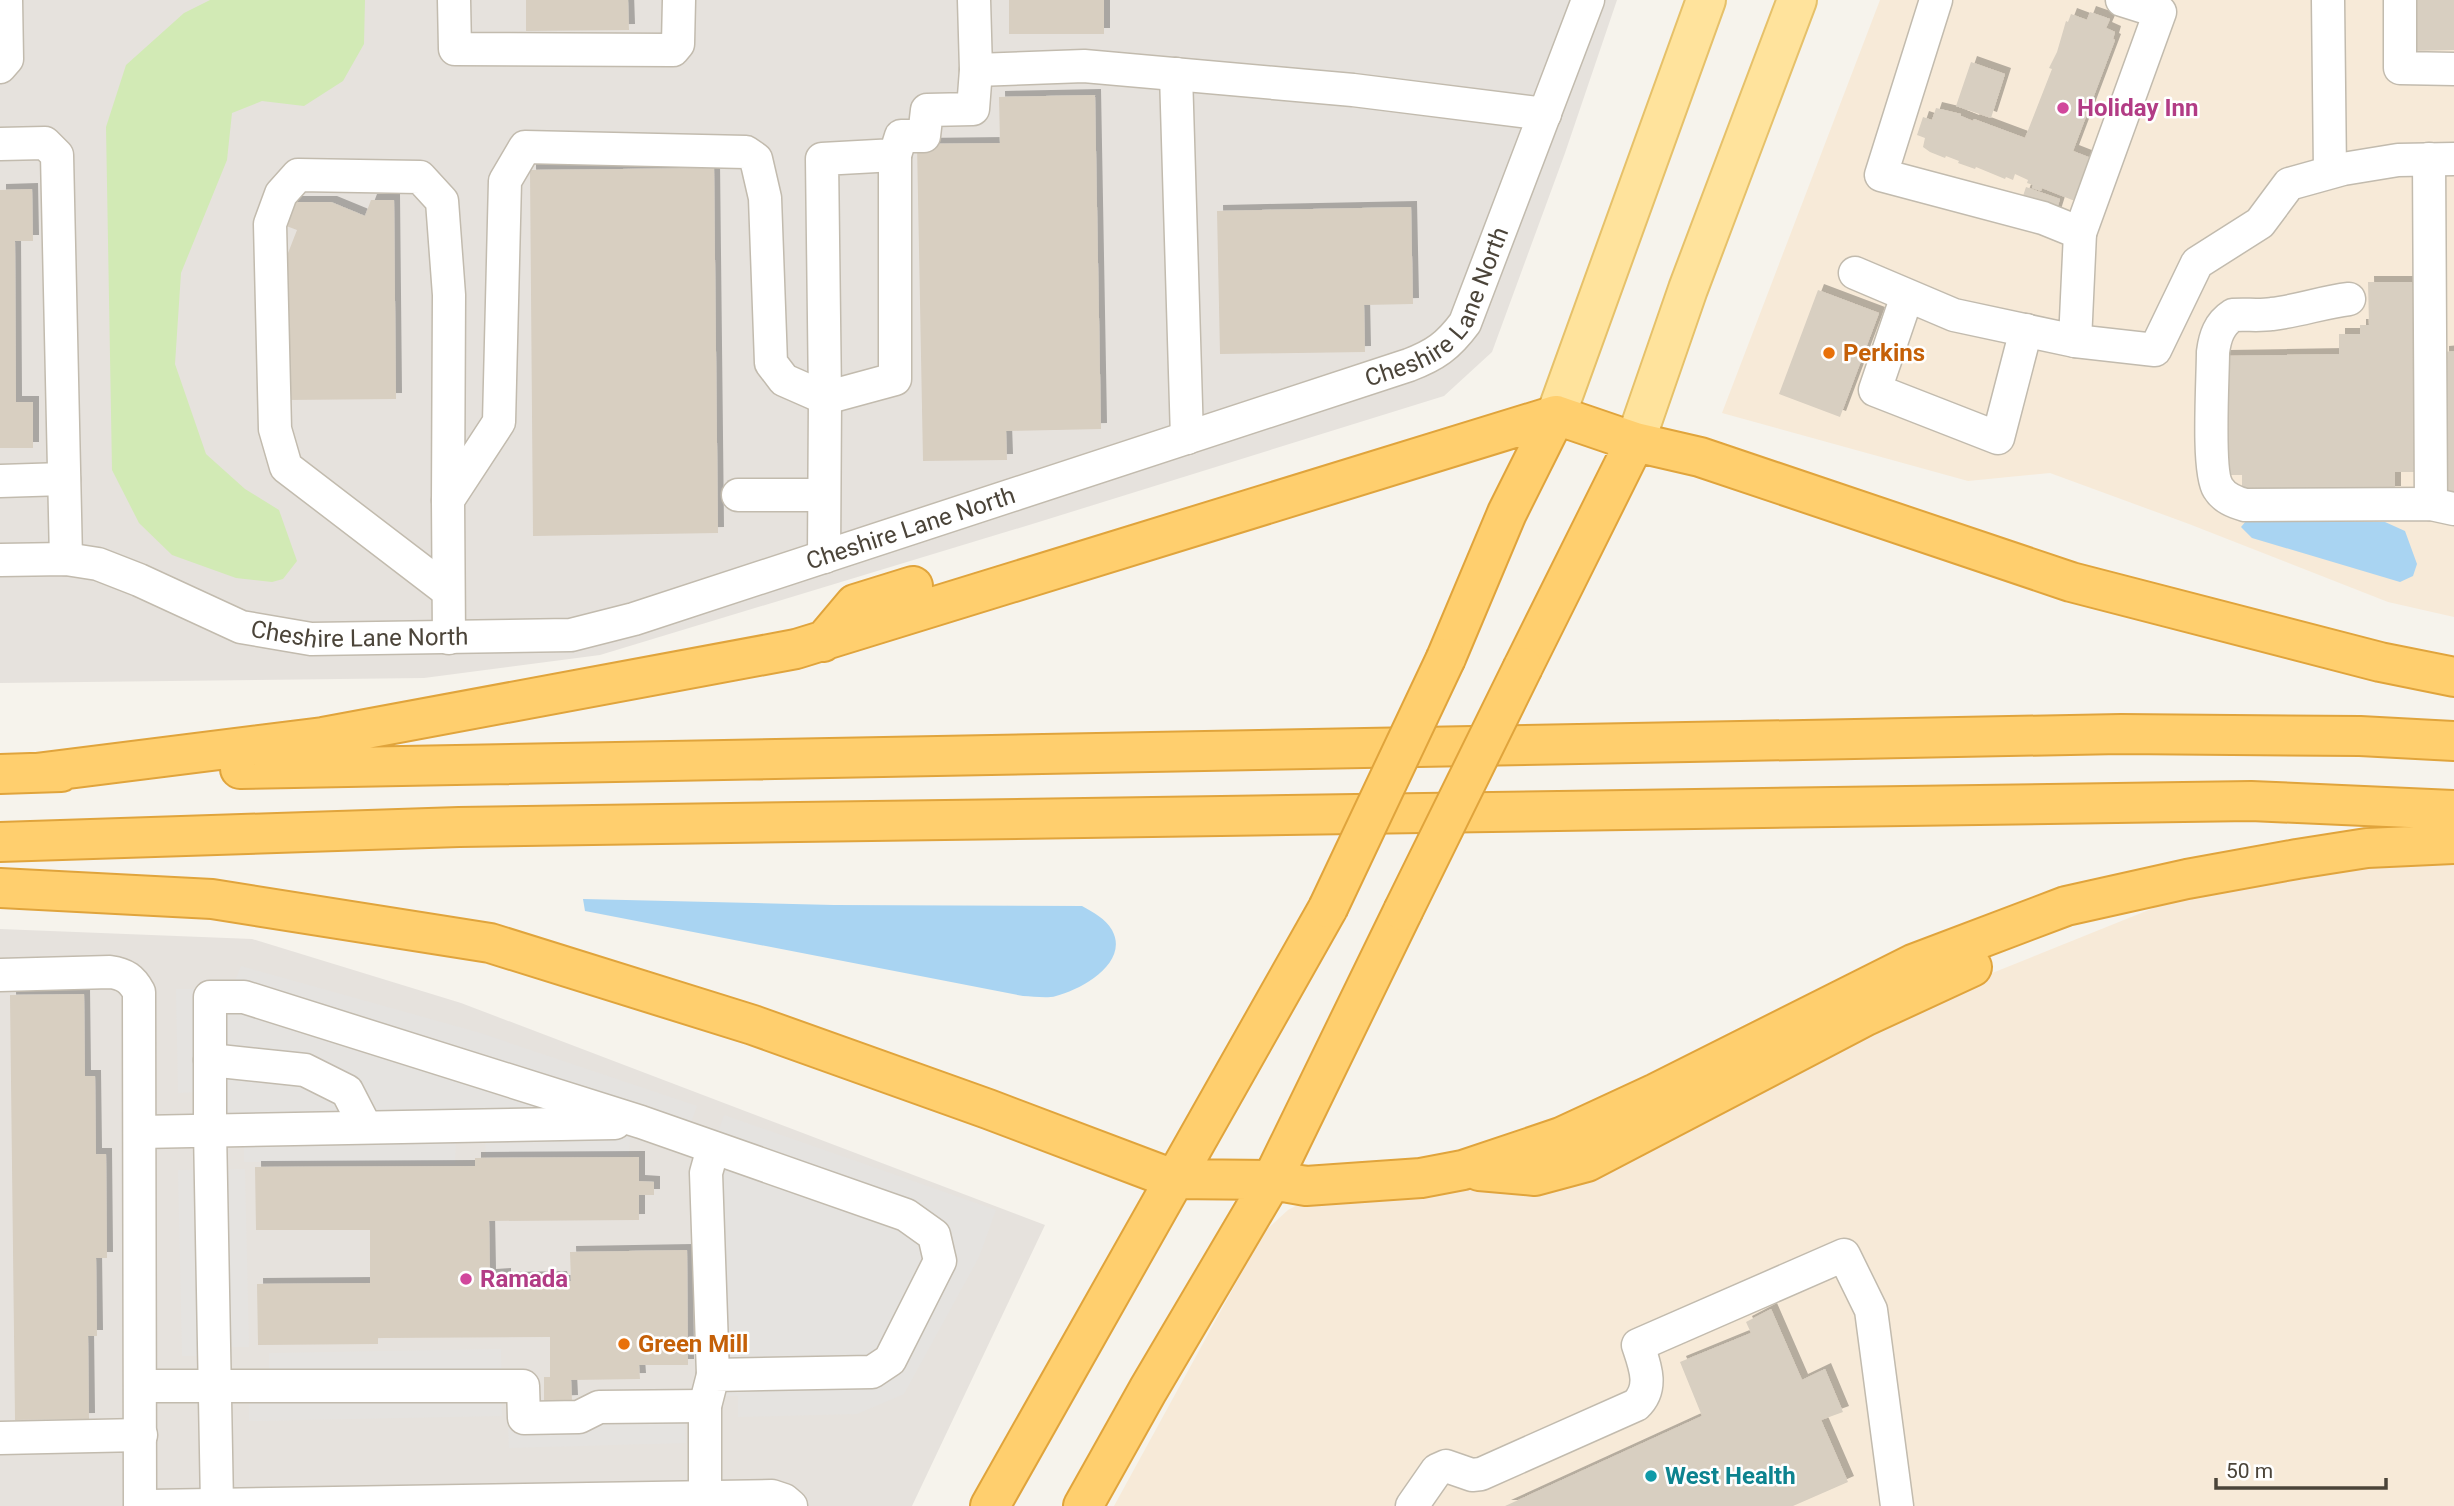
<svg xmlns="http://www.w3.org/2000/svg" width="2454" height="1506" viewBox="0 0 2454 1506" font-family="Roboto,sans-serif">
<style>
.commercial{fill:#f7ead8}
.industrial{fill:#e6e2dd}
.green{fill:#d2eab5}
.parking{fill:#e5e3e0}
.water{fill:#a9d4f2}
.building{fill:#d8cfc1;filter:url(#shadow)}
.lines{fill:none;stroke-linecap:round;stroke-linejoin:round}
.minor-casing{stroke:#c2bbae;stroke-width:35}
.major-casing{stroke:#e6c16a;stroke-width:42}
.highway-casing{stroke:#e0a43c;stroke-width:42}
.minor{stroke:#fff;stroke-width:32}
.major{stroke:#ffe39c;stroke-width:38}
.highway{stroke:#ffcf6e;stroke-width:38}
.highway-bridge-casing{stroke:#e0a43c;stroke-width:42;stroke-linecap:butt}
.highway-bridge{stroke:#ffcf6e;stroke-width:38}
.hotel-dot{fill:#d1479c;stroke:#fff;stroke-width:2.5}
.food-dot{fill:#e8710a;stroke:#fff;stroke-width:2.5}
.culture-dot{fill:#0f9aa8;stroke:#fff;stroke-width:2.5}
.labels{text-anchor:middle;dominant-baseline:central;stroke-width:5;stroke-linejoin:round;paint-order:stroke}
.hotel-label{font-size:24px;font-weight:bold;fill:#b23c85;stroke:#fff;text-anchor:start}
.street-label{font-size:24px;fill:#4b4439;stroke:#fff}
.food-label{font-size:24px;font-weight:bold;fill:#c56008;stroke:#fff;text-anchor:start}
.culture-label{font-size:24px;font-weight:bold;fill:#0d838f;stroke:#fff;text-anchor:start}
</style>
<defs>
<filter id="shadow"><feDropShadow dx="6" dy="-6" stdDeviation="0" flood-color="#0004"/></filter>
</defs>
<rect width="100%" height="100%" fill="#f6f3ec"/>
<path class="commercial" d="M1880,0h574v617l-66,-15 -199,-78 -139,-51 -82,8 -246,-68z
M2454,858v648h-1340l150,-274 24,-22 23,-12 117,-9 89,2 438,-203 216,-87 123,-27z"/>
<path class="industrial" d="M0,0h1617l-52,153 -73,199 -48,44 -402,125 -442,134 -176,23 -424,5z
M0,929l252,10 209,64 584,222 -133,281h-912z"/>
<path class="green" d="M210,0h155l-1,44 -21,37 -39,25 -42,-5 -30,12 -5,47 -46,113 -6,91 31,90 39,35 34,21 18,51 -14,18 -11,3 -36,-4 -64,-23 -33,-32 -27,-53 -6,-343 20,-62 58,-52z"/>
<path class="parking" d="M241,966l236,66 220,74 -16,45 -51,-13 -1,18 -143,1 -1,-17 -29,1 -1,23 -211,-2v-17h-20l-2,-131z
M176,989h20l2,103 -20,1z
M724,1115l272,95 -17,47 -75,137 -47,20 -119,3v-21h-14l-6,-263z
M245,1169l4,178h-23l-27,9h-17l-4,-186z
M501,1349l1,67 -253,5v-18l20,-31v-19z
M685,1421l1,22 -177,5 -1,-21z"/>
<path class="water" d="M2246,521l139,1 20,9 12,33 -4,12 -13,6 -148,-44 -11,-11z
M583,899l251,6 248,1c12,7 23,12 30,24 18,33 -31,60 -56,66 -10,3 -23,0 -33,0l-438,-85z"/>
<path class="building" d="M526,0h102l1,30 -103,1z
M1009,0h95v34h-95z
M2408,0h46v50l-45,1z
M2090,12l20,7 -4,9 9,4 -2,7 2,1 -42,111 28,11 -16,43 -43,-17 -1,3 -9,-3 1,-3 -6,-2 1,-3 -13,-6 -2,6 -7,-3 -1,2 -29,-12 -1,2 -17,-6 1,-2 -13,-5 -1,2 -15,-6 -7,-5 2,-9 -8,-3 6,-18 9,3 4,-12 25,6v2l12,5 1,-2 51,19 27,-69 -3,-1 8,-16 9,-31 2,1 3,-8 16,6z
M1971,62l34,12 -14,44 -35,-12z
M1095,95l6,334 -95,2 1,29 -84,1 -6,-317 83,-1 -1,-46z
M714,168l4,365 -185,3 -3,-366z
M2026,187l34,12 -12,39 -35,-12z
M32,189l1,52h-18l1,161h17v46h-33v-258z
M371,200h23l2,199 -112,1 -1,-134 14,-36 -16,-6 9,-22h41l34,14z
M1411,207l2,97 -49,1 1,47 -145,2 -3,-143z
M2368,282h44l2,190h-19v20l-153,2v-19h-17l-2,-119 116,-2v-20h21v-9h9z
M1818,290l61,23 -39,104 -61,-23z
M2454,351v142h-9l-2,-141z
M84,994l1,82h10l1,78h10l1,104h-11l1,78h-9l1,83 -74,1 -5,-425z
M639,1157v24l15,1v13h-15v25l-150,1 1,54 15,-1v4l56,-1 1,4h9l-1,-29 117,-2 1,115h-49l1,14 -69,1 1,21 -28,1v-25h6v-40l-172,1v6l-120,1 -1,-61 113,-1v-53h-114l-1,-63 220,-1v-8z
M1771,1309l31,71 23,-11 18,43 -22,8 27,62 -55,24h-288l197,-90 -22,-54 71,-29 -5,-11z"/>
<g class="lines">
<defs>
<g id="minor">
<path d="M454,0l1,49 218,1 5,-6 1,-44"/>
<path d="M2328,0l2,172"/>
<path d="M2400,0v68l54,1"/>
<path d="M0,67l7,-8 -1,-59"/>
<path d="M976,70l108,-4 269,24 192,24"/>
<path d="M1176,74l11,364"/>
<path d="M0,144l45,-1 12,12 9,404"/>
<path d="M2429,159l2,345"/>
<path d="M2080,233l80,-221 -38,-12"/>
<path d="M1855,273l99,42 121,26 5,-108 -37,-15 -162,-43 55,-175"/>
<path d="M1907,296l-32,94 123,48 28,-108"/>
<path d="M2349,299c-26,3 -50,12 -77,15 -13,2 -26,0 -39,1 -14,9 -18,22 -20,37 0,26 -6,119 5,136 6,10 16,14 27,17l186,-1 23,5"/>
<path d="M2075,341l80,9 42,-87 63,-40 29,-39 54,-15 55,-9 56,-1"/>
<path d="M0,481l64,-2"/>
<path d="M738,495h85"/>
<path d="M448,500l1,-205 -7,-94 -22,-24 -122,-2 -17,19 -11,30 5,205 11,38 162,124"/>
<path d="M824,557l1,-159 -3,-239 73,-4 6,-19h23l3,-26 46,-1 3,-39 -2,-70"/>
<path id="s1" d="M0,560l66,-1 32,5 41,16 102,47 70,12 260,-4 63,-16 775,-254c26,-10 39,-19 56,-42l123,-323"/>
<path d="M449,638l-1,-138 51,-78 6,-241 20,-34 221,5 10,7 9,39 6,165 13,17 41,18 70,-19v-224"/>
<path d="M0,975l110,-3c15,2 22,7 29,20l1,514"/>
<path d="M210,1060l95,10 42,21 18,35"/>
<path d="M140,1132l475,-9"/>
<path d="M713,1375l-7,-202 7,-25"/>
<path d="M141,1386h382l1,32 55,-1 20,-10 106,-1"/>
<path d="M0,1438l141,-3"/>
<path d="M217,1505l-7,-375v-133h34l397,125 265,93 28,20 6,26 -50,99 -18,12 -159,3 -8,31v91"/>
<path d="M150,1506l622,-10 12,4 7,6"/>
<path d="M1412,1506l25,-36 9,-4 26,9 9,-1 155,-69c18,-17 9,-39 2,-60l206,-90 27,55 26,196"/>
</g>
<path id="major" d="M1556,415l150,-415
M1635,442l53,-153 109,-289"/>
<path id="highway" d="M823,642l32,-38 58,-18
M1446,658l61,-145 49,-98
M1523,667l112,-225
M240,769l1881,-35 239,2 94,5
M36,773l287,-36 473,-88 760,-234 79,27 65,15 371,125 309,80 74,15
M0,774l61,-2
M0,842l459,-15 1792,-26 203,9
M0,888l212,11 278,44 263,82 235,84 185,70 99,1 34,6 115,-8 42,-8 98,-33 95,-44 257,-129 153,-58 121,-27 110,-20 70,-11 87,-4
M1479,1171l56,5 52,-14 279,-146 106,-49
M990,1506l338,-598
M1083,1506l65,-116 124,-210 131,-269"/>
</defs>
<use href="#minor" class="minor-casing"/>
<use href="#major" class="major-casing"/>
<use href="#highway" class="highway-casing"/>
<use href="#minor" class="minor"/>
<use href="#major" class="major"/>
<use href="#highway" class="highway"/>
<defs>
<path id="highway-bridge" d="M1328,908l118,-250
M1403,911l120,-244"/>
</defs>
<use href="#highway-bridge" class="highway-bridge-casing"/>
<use href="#highway-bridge" class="highway-bridge"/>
</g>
<g class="hotel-dot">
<circle cx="2063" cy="108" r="7"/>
<circle cx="466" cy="1279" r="7"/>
</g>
<g class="food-dot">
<circle cx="1829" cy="353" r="7"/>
<circle cx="624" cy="1344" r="7"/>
</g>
<circle class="culture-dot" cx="1651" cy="1476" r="7"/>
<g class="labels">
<g class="hotel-label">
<text x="2077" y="108">Holiday Inn</text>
<text x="480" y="1279">Ramada</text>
</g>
<g class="street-label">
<text stroke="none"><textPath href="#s1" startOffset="1530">Cheshire Lane North</textPath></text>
<text stroke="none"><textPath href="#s1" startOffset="942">Cheshire Lane North</textPath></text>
<text stroke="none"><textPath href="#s1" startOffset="374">Cheshire Lane North</textPath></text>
</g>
<g class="food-label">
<text x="1843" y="353">Perkins</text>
<text x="638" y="1344">Green Mill</text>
</g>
<g class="culture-label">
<text x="1665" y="1476">West Health</text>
</g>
</g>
<path d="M2216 1478v10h170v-10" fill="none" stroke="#4b4439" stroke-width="3.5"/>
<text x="2226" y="1478" font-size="21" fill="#4b4439" stroke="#ffffff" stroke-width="5" paint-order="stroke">50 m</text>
</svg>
